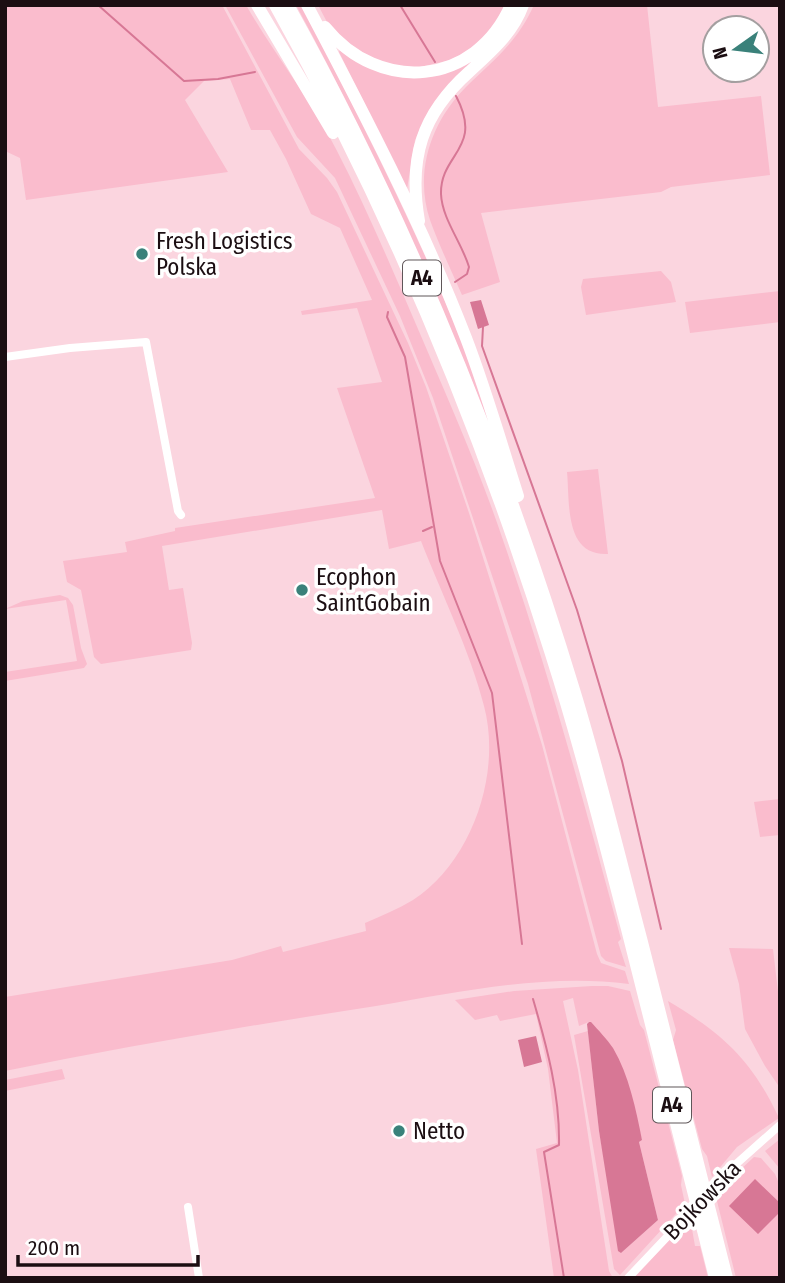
<svg xmlns="http://www.w3.org/2000/svg" width="785" height="1283" viewBox="0 0 785 1283" font-family="'Fira Sans Condensed',sans-serif">
<style>
.green{fill:#fabccd}
.water{fill:#d77795}
.lines{fill:none;stroke-linecap:round;stroke-linejoin:round}
.stream{stroke:#d77795;stroke-width:2}
.minor{stroke:#fff;stroke-width:8}
.highway{stroke:#fff;stroke-width:12}
.poi-dot{fill:#3a817a;stroke:#fff;stroke-width:2.5}
.labels{text-anchor:middle;dominant-baseline:central;stroke-width:7;stroke-linejoin:round;paint-order:stroke}
.shield{fill:#fff;stroke:#5f5659;stroke-width:2}
.shield-label{font-size:21px;font-weight:bold;fill:#1b0e12}
.poi-label{font-size:23px;fill:#1b0e12;stroke:#fff;text-anchor:start}
.street-label{font-size:23px;fill:#1b0e12;stroke:#fff}
</style>
<rect width="100%" height="100%" fill="#fbd5df"/>
<path class="green" d="M5,5h217l77,144 28,29 10,14 71,151 18,44 43,126 73,232 55,209 4,9 24,8 4,13c-83,-11 -170,8 -253,22 -124,19 -248,40 -371,65v-74l227,-37 49,-14 2,6 83,-21 -1,-8c16,-7 33,-14 48,-23 59,-38 89,-127 71,-194 -14,-55 -42,-111 -63,-165l-32,8 -7,-39 -220,36 7,44 14,-2 9,55 -1,7 -90,14 -7,-7 -13,-67 -14,-8 -4,-21 64,-9 -2,-10 50,-11v-3l200,-30 -38,-110 45,-6 -25,-74 -55,7 -1,-4 71,-11 -32,-72 -29,-14 -25,-55 -16,-29h-19l-21,-51 -26,2 -19,19 43,72 -202,28 -6,-42 -15,-7z
M225,5h21c28,49 64,93 90,144 29,56 54,115 79,173 31,73 64,146 89,221 45,130 81,263 117,396l-3,3 8,25 -20,-6 -5,-5 -73,-272 -95,-286 -33,-82 -65,-138 -38,-41z
M296,5h6c45,89 91,178 131,269 22,49 44,98 56,150 -56,-143 -120,-284 -193,-419z
M318,5h189l-9,18 -35,34 -51,12 -28,-5 -35,-18 -22,-24z
M534,5h113l11,102 103,-11 9,79 -99,12 -10,5 -180,21 19,69 -38,13c-11,-25 -23,-50 -32,-75 -16,-48 1,-98 36,-133 28,-28 51,-44 68,-82z
M508,25l-76,81 -17,34 -8,49 -68,-137 1,-2 11,9 28,13 23,5h21z
M661,271l10,11 5,20 -90,13 -5,-28 2,-8z
M780,291v31l-90,11 -5,-31z
M598,469l10,85c-44,2 -38,-51 -41,-82z
M60,595l8,3 5,7 8,43 6,16 -3,4 -79,13v-9l72,-11 -11,-61 -61,9 18,-8z
M780,799v36l-20,2 -6,-35z
M729,948l44,1 7,60v79l-15,-22 -20,-37 -6,-45z
M592,986h16l22,5 10,34 4,5 38,146 -1,9 4,19 -65,71 -6,-6 -40,-234 14,-4 11,100 22,122 37,-33 -19,-78 3,-2 -17,-64 -36,-54 -10,4 -6,-28 -10,3 15,69 31,201 4,7h-59l-18,-129 21,-6 -9,-74 -12,-55 -36,7 -3,-6 -22,5 -20,-20 59,-9z
M668,1001c54,32 84,59 111,117l-42,29 -25,30 -5,-21 -5,-7 -29,-109 3,-10z
M62,1069l3,10 -60,12v-11z
M780,1139v30l-15,-18z
M754,1157l7,1 14,16 5,12v92h-44l-21,-85z
M690,1218l5,28h5l8,32h-74z"/>
<path class="water" d="M481,300l8,25 -11,4 -8,-27z
M589,1022h2c7,8 16,17 22,26 16,27 23,62 29,92l-3,2 19,78 -37,33 -3,-2 -19,-120 -12,-107z
M536,1036l6,26 -18,5 -6,-27z
M755,1179l25,24v9l-22,22 -29,-28z"/>
<g class="lines">
<path class="stream" d="M98,5l86,76 34,-2 37,-7
M400,5l35,57
M455,282l12,-8 2,-7c-7,-24 -27,-48 -28,-73 -1,-41 43,-45 15,-98
M388,312l-1,5 18,40 35,204 52,132 30,251
M483,327l-1,19 95,264 45,151 39,168
M423,531l9,-4
M533,999c14,48 27,96 26,146l-15,7 20,126"/>
<path class="minor" d="M5,357l65,-9 76,-6 32,169 3,4
M188,1207l11,71
M628,1278l107,-113 45,-40"/>
<path class="highway" d="M257,5l76,128
M275,5c115,205 206,425 276,649 29,91 52,183 76,275 29,116 59,232 88,349
M288,5c121,217 215,451 287,688 25,82 45,166 67,249 28,112 57,224 85,336
M307,5c57,108 115,219 159,333 20,52 35,105 52,158
M325,27c54,67 150,60 186,-22
M419,221c-11,-63 3,-107 50,-149 22,-20 44,-39 54,-67"/>
</g>
<g class="poi-dot">
<circle cx="142" cy="254" r="7"/>
<circle cx="302" cy="590" r="7"/>
<circle cx="399" cy="1131" r="7"/>
</g>
<g class="labels">
<g class="shield">
<rect x="403" y="260.5" width="38" height="35" rx="5"/>
<rect x="653" y="1087.5" width="38" height="35" rx="5"/>
</g>
<g class="shield-label">
<text x="422" y="278">A4</text>
<text x="672" y="1105">A4</text>
</g>
<g class="poi-label">
<text x="156" y="241">Fresh Logistics<tspan x="156" dy="26">Polska</tspan></text>
<text x="316" y="577">Ecophon<tspan x="316" dy="26">SaintGobain</tspan></text>
<text x="413" y="1131">Netto</text>
</g>
<g class="street-label">
<text transform="translate(702 1200) rotate(-46)">Bojkowska</text>
</g>
</g>
<rect width="785" height="1283" fill="none" stroke="#1b0e12" stroke-width="14"/>
<g transform="translate(736 49) rotate(256)"><circle r="33" fill="#ffffff" stroke="#a49fa0" stroke-width="2"/>
<path d="M0-5L12 26L0 18L-12 26Z" fill="#3a817a"/>
<text y="-10" font-size="19" font-weight="bold" text-anchor="middle" fill="#1b0e12">N</text>
</g>
<path d="M18 1255v10h180v-10" fill="none" stroke="#1b0e12" stroke-width="3.5"/>
<text x="28" y="1255" font-size="21" fill="#1b0e12" stroke="#ffffff" stroke-width="5" paint-order="stroke">200 m</text>
</svg>
